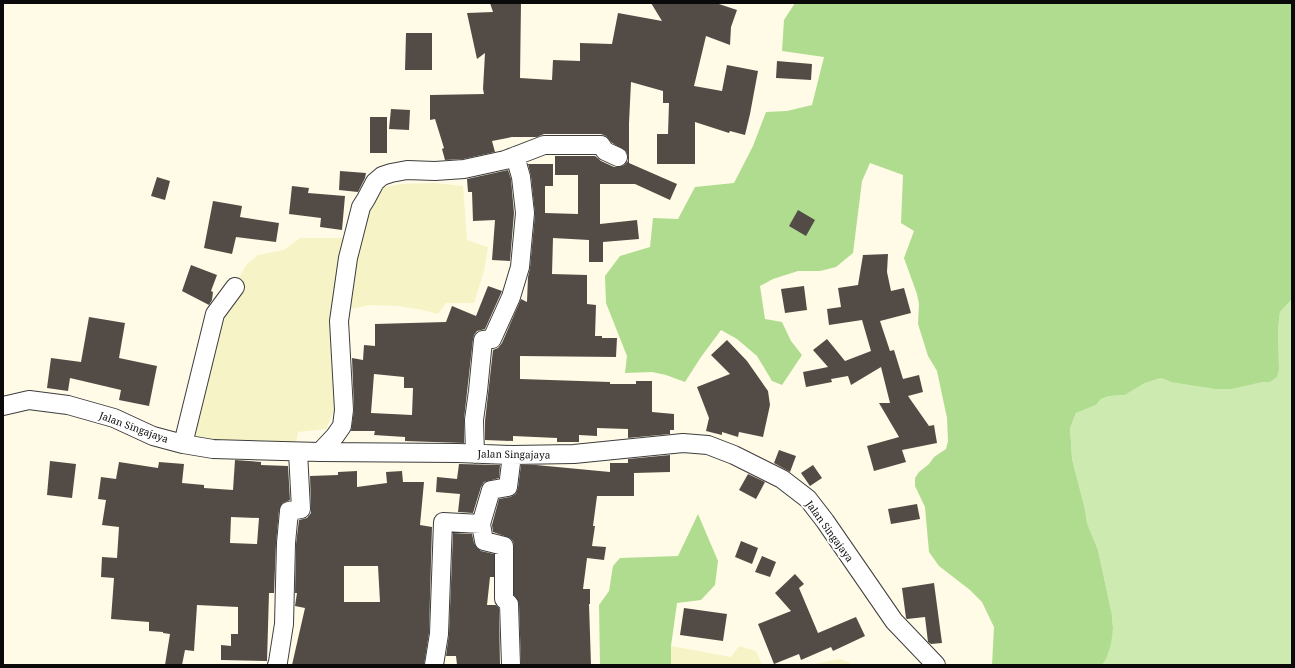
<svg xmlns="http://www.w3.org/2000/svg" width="1295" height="668" viewBox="0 0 1295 668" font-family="'Noto Serif',serif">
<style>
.farmland{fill:#f6f3c6}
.green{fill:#cdebb0}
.forest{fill:#afdc8e}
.building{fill:#534c46;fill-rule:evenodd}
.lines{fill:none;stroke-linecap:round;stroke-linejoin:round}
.minor-casing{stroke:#3d3d3d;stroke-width:20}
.minor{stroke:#fff;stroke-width:18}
.labels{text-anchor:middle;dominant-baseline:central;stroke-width:4;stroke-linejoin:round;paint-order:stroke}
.street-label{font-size:10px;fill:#0a0a0a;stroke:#fff}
</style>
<rect width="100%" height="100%" fill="#fffbe7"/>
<path class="farmland" d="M435,183l28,3 4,54 21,7 -4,24 -10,32h-28l-8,11 -15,-4 -25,-4 -27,-1 -36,7v96l-9,21 -28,3 -2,11 -60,-1 -47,-5 32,-115 17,-43 9,-15 11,-9 26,-5 16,-12h59l15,-36 7,-14 20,-4z
M671,646l60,11 8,-11 17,5 6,14h-91z
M839,659l10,3 3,3h-42z"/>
<path class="green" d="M1292,299v366h-190l4,-6 7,-30 -1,-14 -14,-65 -11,-27 -2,-14 -13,-50 -2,-31 6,-15 20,-8 5,-6 8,-3 16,-1 20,-12 16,-5 10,4h99l9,-13 -1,-41 2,-16z"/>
<path class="forest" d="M795,3h497v296l-12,13 -2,16 1,41 -2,8 -7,5h-8l-31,7h-15l-45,-7 -10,-4 -16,5 -20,12 -16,1 -8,3 -5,6 -20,8 -6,15 2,31 13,50 2,14 11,27 14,65 1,14 -2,15 -5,15 -4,6h-110l2,-38 -12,-25 -12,-12 -31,-24 -10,-14 -4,-45 -10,-21v-8l4,-6 10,-8 5,-7 12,-8 2,-8 -1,-23 -10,-47 -9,-15 -10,-32 1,-20 -2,-10 -13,-36 10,-27 -13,-8 2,-48 -33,-12 -8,18 -9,72 -17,14 -16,4h-22l-25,8 -13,7 5,33 17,3 9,19 11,14 -20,30 -10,-4 -15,-25 -20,-17 -16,-9 -20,27 -16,25 -19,-7 -14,-3 -27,1 2,-17 -21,-53 -1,-27 15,-20 30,-9 3,-29 25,1 17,-32 39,-4 19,-37 13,-34 21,-1 25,-6 12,-48 -42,-6 2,-31z
M698,514l20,47 -3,24 -14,15 -24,3 -6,43v19h-71l-1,-60 10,-14 4,-25 7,-8 58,-2z"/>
<path class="building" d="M490,3h31l-1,75 32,2 1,-20 27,1v-18l32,1 6,-31 44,8 -11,-18h65l21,7 -6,17 -1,18 -24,-9 -12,50 28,5 5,-26 31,6 -8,43 -5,21 -15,-4 -1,2 -34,-11v42h-38v-30h11l1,-31h-6v-12l-32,-9 -2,41v40l48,21 -7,16 -35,-16h-35v40l37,-4 2,19 -36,3v20h-14v-22l-36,-2 -1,36 35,1v29l9,1 -1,31h7v2h15l-1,19 -96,-1v23l90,3v2h26v-3h16v31l22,2v16h-4v4l-42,4v-9l-31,-1v8l-18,-1v7h-22v-4l-44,-2v5l-28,-1v-19l8,-71 5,-2 4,-5 19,-44 6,3 1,-25 2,-9 5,-54 -4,-38 -3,-12h25v22h-8v27l33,1v-39h-23v-19h40l6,5 13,6h5l5,-2 4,-4v-5l-2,-5 -14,-8 -6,-7 -5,-2h-57l-7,3h-25l-20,4 3,11 -32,7 -18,1 -3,-11 2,-1 -9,-29 -5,1v-25l54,-1 -1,-5 2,-36 -8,6 -10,-46 26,-1z
M406,33h26v37h-27z
M777,61l35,3 -1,16 -35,-2z
M391,109l19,1 -1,20 -20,-1z
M370,117h17v36h-17z
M508,170l3,9 3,34 -4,48 -18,-1 3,-40 -22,1 -1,-29h-4l-1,-13z
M340,171l26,2 -1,5 -7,14 -19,-2z
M157,177l13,4 -5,19 -14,-4z
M292,186l17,2 -1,5 37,3 -3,34 -22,-3 1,-9 -32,-4z
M213,201l29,5 -2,11 39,6 -3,19 -40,-5 -4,17 -28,-6z
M798,210l17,10 -9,16 -17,-10z
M888,254l-1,18 4,19 13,-3 7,25 -31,8 10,30 4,-1 9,29 16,-4 4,17 -15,4 21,30 5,-1 3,18 -35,7 4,12 -32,9 -7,-25 32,-9 -20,-34h11l-9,-36 -30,18 -3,-9 -17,3 1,3 -26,5 -3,-15 25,-5 -15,-17 14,-11 18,22 26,-10 -9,-31 -33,5 -2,-16 14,-2 -3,-19 20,-3 5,-30z
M191,265l26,10 -6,16 2,1 -1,8 -3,5 -27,-14z
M488,286l14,5 -17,38 -8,2 -3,4 -1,4 -9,80v24l-59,-2v-4l-31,-2 1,-4h-24l3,-21 -2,-52 11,2 1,-15 11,1v-22l71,-2 6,-16 24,10zM374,374l30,3v11h9l-1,27 -41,-2z
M804,286l3,24 -22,3 -4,-24z
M89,317l36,6 -6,35 38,8 -8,40 -30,-6 2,-10 -51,-12 -2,13 -21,-3 4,-30 30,4z
M727,340l20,21 21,30 2,14 -7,32 -24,-5 -1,5 -16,-5v3l-16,-4 3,-13 -12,-31 33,-13 -19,-19z
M779,450l17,6 -6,16 -16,-9z
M670,455v17l-36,1v23h-37l-4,30h2l-3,20 14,1 -2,13 -17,-2 -4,31h7v15h-1l2,61h-70l-2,-61 -5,-9v-49l-1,-5 -3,-3 -17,-6 -1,-7 7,-26 11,-2 6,-3 2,-6 3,-23h15l74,7v-9h18v-4z
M235,460l26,2v3l27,1 2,34 -7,3 -4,7 -3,33 -2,50h-5l-2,68 -46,-1v-15l10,1v-12h7v-27l-41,-2 -3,46 -9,-1 -3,15h-17l5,-31 -7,-1v-1l-14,-1v-9l-38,-3 3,-41 -13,-1 1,-20 15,1 2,-31 -17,-2 4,-25 -8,-1 3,-22 15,2 3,-17 39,6 1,-6 25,2 -2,19 22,2v3l29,2zM231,517l28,1 -2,26 -27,-1z
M50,461l26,3 -4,34 -25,-3z
M459,464l41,1 -1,13 -15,4 -3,5 -8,26 -15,-1 2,-18 -24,-2 1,-15 20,2z
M813,465l9,13 -12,8 -9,-13z
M357,471v16l30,-4 -1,-11 16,-1 1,11h21l-4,43 12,2 -3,106 -5,32h-132l13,-57 -10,-2 2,-13h-2l1,-49 3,-24 8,-2 4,-5v-5l-1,-32 28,-1v-3zM344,566h34l2,36h-36z
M748,474l17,8 -9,17 -17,-9z
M917,504l3,15 -29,5 -3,-15z
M453,533l19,1 2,9 3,5 4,3 13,3v23h-4l-3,28h9l3,3 1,57h-43l-1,-9h-10l3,-22z
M741,541l17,7 -6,16 -17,-7z
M762,556l14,6 -6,15 -15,-5z
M795,574l9,10 -5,4 19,45 38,-16 9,19 -32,15 -2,-4 -30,13 -2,-6 -25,10 -16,-40 33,-13 -16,-18z
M934,583l8,60 -11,1 -3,-2 -3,-25 -18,2 -1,-1 -4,-30z
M684,608l43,6 -4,27 -43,-6z"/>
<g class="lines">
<defs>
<path id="minor" d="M3,406l26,-6 39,5 46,13 39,18 30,8 30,5 107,3 138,1 54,2 62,-1 109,-11 25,2 26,10 48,24 26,20 17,22 69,100 42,44
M183,444l32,-130 20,-27
M320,452l15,-16 7,-10 2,-16 -5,-89 9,-63 13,-51 5,-8 9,-17 7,-6 9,-3 16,-3 28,1 29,-2 41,-9 39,-15h57l4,6 13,6
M475,454l-1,-34 4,-29 5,-51 9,-1 19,-42 9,-30 5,-54 -4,-36 -6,-21
M277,665l1,-3 6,-38 2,-81 3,-32 12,-2 -3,-57
M434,665l5,-31 4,-112 38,2
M511,665l-2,-61 -5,-5v-53l-20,-5 -3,-17 10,-34 17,-3 4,-32"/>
</defs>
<use href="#minor" class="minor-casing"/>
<use href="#minor" class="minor"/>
</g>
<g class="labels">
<g class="street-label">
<text transform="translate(134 427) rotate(20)">Jalan Singajaya</text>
<text transform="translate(514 454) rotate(1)">Jalan Singajaya</text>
<text transform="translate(830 531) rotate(54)">Jalan Singajaya</text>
</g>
</g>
<rect width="1295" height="668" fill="none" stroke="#0a0a0a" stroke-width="8"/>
</svg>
